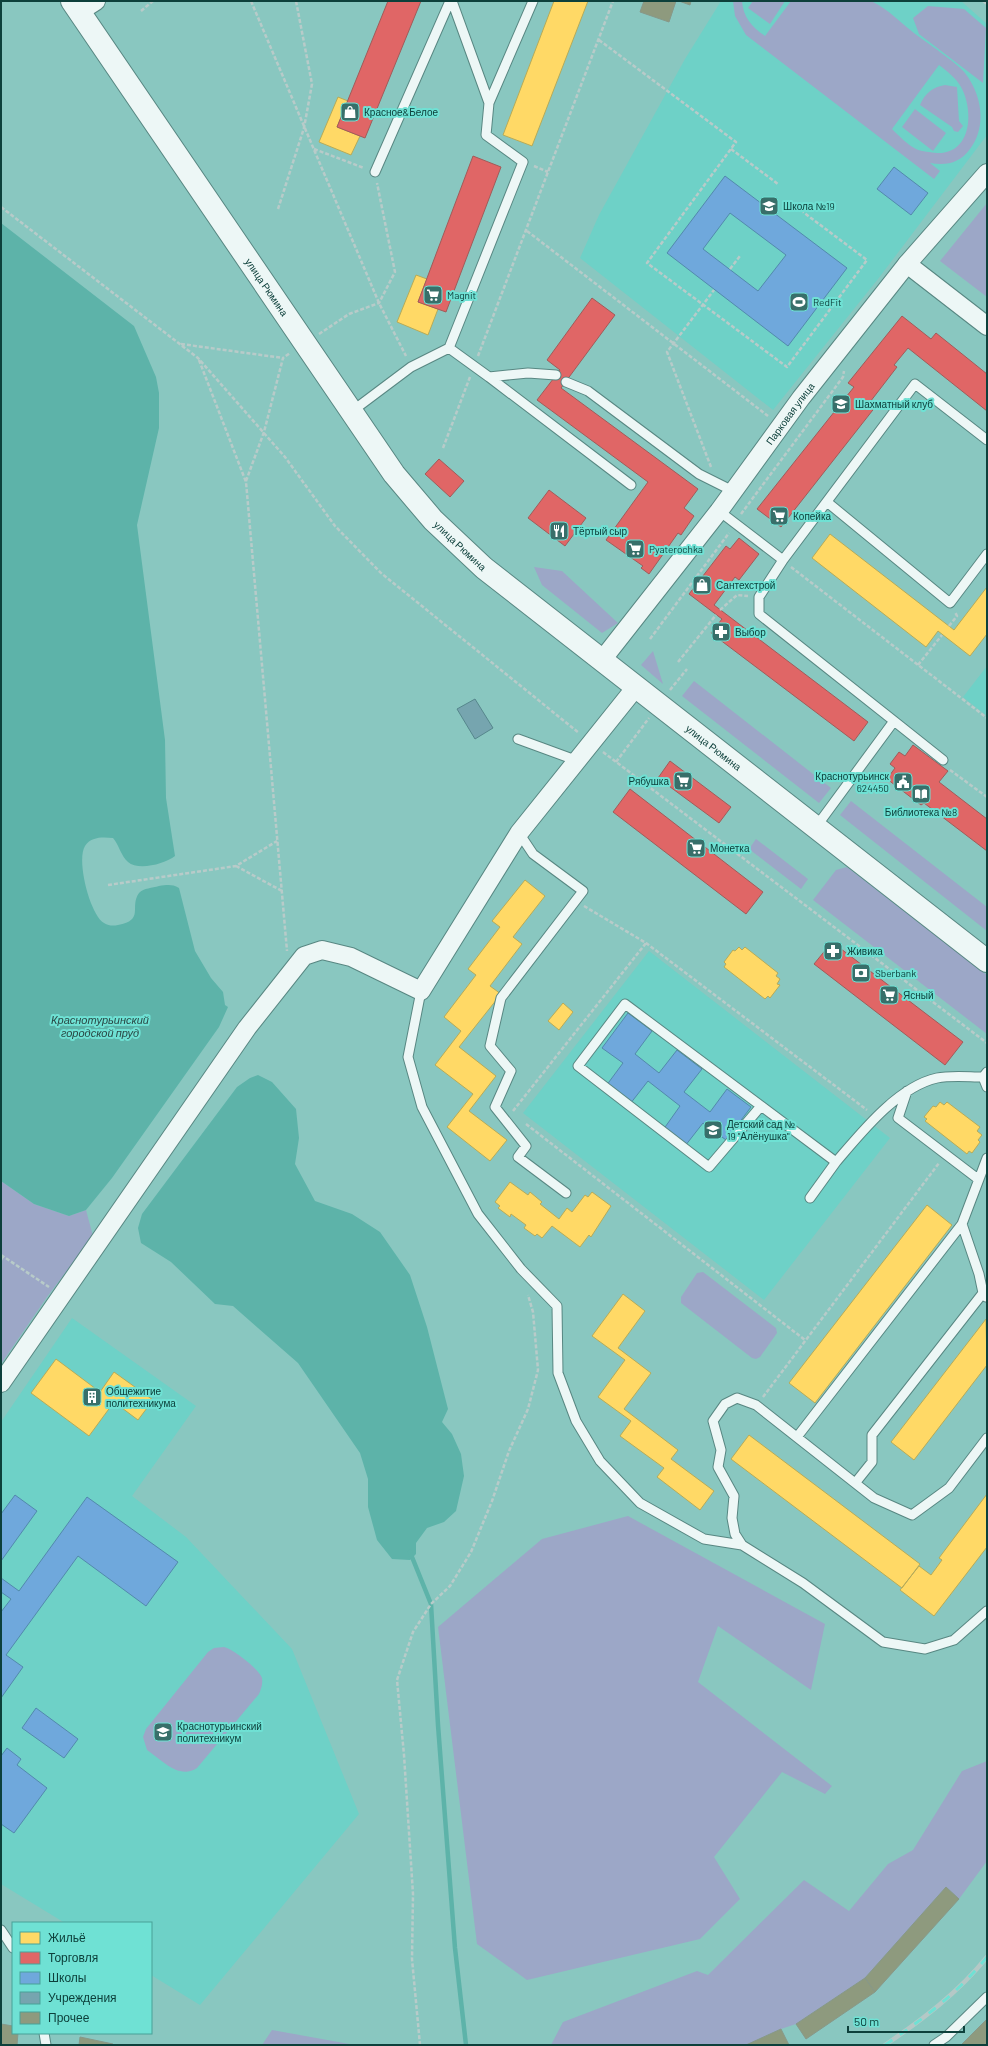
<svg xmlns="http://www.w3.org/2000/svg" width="988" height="2046" viewBox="0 0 988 2046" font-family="Barlow,sans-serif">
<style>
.built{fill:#6ed1c7}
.green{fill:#9ca7c7;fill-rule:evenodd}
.water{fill:#5db3a9}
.homes{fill:#ffd966;stroke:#b6ab59}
.shops{fill:#e06666;stroke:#a15b59}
.schools{fill:#6fa8dc;stroke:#5289ac;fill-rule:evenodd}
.public{fill:#76a5af;stroke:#56878c}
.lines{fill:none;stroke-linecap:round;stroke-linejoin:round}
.stream{stroke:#5db3a9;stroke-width:4.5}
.building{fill:#8e9a7e;stroke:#879889}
.lane-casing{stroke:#588782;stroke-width:11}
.street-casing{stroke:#588782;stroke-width:20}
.secondary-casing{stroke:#588782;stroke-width:24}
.path{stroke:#b8cbc9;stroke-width:2.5;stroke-dasharray:4 2;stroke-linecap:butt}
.lane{stroke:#edf7f6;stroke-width:9}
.street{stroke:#edf7f6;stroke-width:18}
.secondary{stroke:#edf7f6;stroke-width:22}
.rail-casing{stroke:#b5c8c6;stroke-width:4.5}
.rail{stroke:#6fe1d4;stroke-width:3;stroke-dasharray:9;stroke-linecap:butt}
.labels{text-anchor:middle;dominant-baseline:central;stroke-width:4;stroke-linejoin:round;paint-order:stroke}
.poi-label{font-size:10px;fill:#0d403b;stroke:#6fe1d4;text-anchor:start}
.street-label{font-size:10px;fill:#0d403b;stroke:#6fe1d4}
.water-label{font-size:11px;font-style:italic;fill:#2a4845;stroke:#6fe1d4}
</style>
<rect width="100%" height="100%" fill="#89c7c0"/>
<path class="built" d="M721,1h240l26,23v111l-109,144 -105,131 -193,-152 19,-43 86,-156z
M987,666v50l-24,-19z
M649,951l241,187 -126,162 -241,-187z
M72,1318l124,88 -64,90 54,41 106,112 67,165 -159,191 -49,-30v-52h-86l-64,-39v-462z"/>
<path class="green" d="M733,1h9c1,16 10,26 23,35l26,-35c12,0 76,-1 82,1 15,7 28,21 41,31 13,10 42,29 51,40 17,22 22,53 5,76 -10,14 -24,17 -40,14l10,8 -6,8 -188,-144 -11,-19zM939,65c8,6 17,13 22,22 13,23 11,67 -24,66 -6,-1 -15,-1 -21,-4 -8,-4 -17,-13 -24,-20z
M753,1h32l-15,23 -22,-16z
M928,6l36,3 22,19 -3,55 -64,-49 -6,-16z
M945,85l12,2 2,34 4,5 -5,6 -4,-1 -2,-4 -32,-22c5,-12 13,-18 25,-20z
M915,109l31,24 -13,18 -31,-24z
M987,203v94l-47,-36z
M534,567l28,4 56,52 -16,10 -60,-48z
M653,651l10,33 -22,-19z
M694,681l137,107 -12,15 -137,-107z
M851,801l136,106v24l-147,-116z
M756,839l52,40 -7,10 -52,-40z
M847,867l140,108v59l-174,-134 23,-30z
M1,1181l33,23 35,12 17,-6 7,26 -46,61 -46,67z
M703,1272l73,56 1,5 -17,24 -4,2 -4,-1 -71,-55v-6l16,-24z
M628,1516l197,108 -14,66 -93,-64 -20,56 134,104 -7,8 -43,-22 -68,85 26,42 -40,40 -173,41 -50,-36 -39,-317 104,-88z
M224,1647c9,2 35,22 38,31 1,6 -1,11 -3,16l-62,74c-18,12 -35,-8 -50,-18l-4,-13 3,-8 62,-77 6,-4z
M987,1761v100l-28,38 -13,-12 -81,91 -69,46 -15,5 -35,16h-195l12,-23 134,-51 11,4 96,-95 45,31 39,-47 25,-14 49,-79z
M272,2030l83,15h-93z"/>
<path class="water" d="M1,223l133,103 22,51 3,16v35l-22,97 28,215 1,58 9,58c-10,8 -37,15 -47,6 -7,-6 -9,-17 -15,-24 -9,-1 -22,-2 -28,8 -9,14 5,69 19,77 5,3 9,3 14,2 27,-5 11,-18 21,-32 5,-5 13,-5 20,-7 8,-1 13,-2 20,2l16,63 16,27 12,14 2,13 3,2 -9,20 -107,151 -26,32 -17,6 -35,-12 -33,-23z
M258,1075l14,7 24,27 3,29 -4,26 20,37 37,13 28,18 30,43 17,52 21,82 -6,13 10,12 9,20 3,22 -8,35 -12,11 -17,6 -11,15v11l-6,6 -18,-1 -15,-19 -9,-33v-28l-8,-26 -62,-90 -65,-57 -18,-2 -44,-42 -30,-19 -3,-15 4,-14 95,-127 13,-9z"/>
<path class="homes" d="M554,1h34l-56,145 -29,-11z
M338,97l10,4 -11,26 23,9 -9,19 -32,-13z
M416,275l11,4 -9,23 20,7 -10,26 -31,-13z
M830,534l124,96 33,-43v47l-17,22 -32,-25 -12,16 -114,-89z
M525,880l20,16 -32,41 9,7 -32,42 11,8 -42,53 37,29 -27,35 38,29 -17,21 -43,-34 26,-33 -38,-29 26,-34 -17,-14 32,-42 -8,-6 32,-42 -8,-6z
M739,947l3,3 3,-3 33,26 -2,3 4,3 -3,5 3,1 -10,13 -2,-2 -3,3 -41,-32 2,-3 -2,-2 9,-12 2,1z
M563,1003l10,9 -14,18 -11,-9z
M940,1102l4,3 3,-3 33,25 -3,4 5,4 -4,5 2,2 -8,11 -3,-2 -2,3 -42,-33 2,-2 -3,-2 9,-11 3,1z
M510,1182l18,13 2,-3 12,10 -2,2 19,15 8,-11 5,4 13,-17 3,2 4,-5 19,14 -20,31 -2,-2 -9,12 -28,-21 -10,12 -5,-4 -2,2 -11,-8 2,-3 -15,-11 -1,3 -12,-9 2,-2 -5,-4z
M927,1205l25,20 -137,178 -26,-20z
M623,1294l22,17 -27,37 33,25 -27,36 54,41 -7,9 43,32 -14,19 -43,-33 7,-9 -44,-32 11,-15 -33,-24 27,-37 -33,-24z
M986,1319l1,46 -73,95 -23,-18z
M56,1359l44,33 14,-20 39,28 -15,20 -24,-18 -25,34 -58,-43z
M749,1435l171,129 -18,24 -171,-129z
M987,1494v53l-53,69 -34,-26 19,-24 12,9 11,-15 -3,-2z"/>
<path class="shops" d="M388,1h33l-56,137 -28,-11z
M473,156l28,11 -55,145 -28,-10z
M592,298l23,17 -54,73 137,101 -14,19 10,8 -13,19 -3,-2 -29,41 -8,-6 2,-2 -37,-26 42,-58 -111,-82 23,-30 -13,-10z
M902,316l29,23 5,-6 51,41v37l-79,-63 -14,17 3,2 -27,35 6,4 -95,121 -24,-18 97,-122 -6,-4z
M439,459l25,22 -14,16 -25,-23z
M549,490l37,28 -21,28 -37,-28z
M739,538l20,16 -20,26 -4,-3 -21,28 154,117 -14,19 -143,-108 11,-14 -33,-25 37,-48 4,3z
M913,745l35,26 -9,11 48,37v32l-63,-48 -3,2 -34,-26 8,-11 -5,-4 9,-12 6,4z
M670,761l61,46 -12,16 -61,-45z
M630,789l133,103 -17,22 -133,-102z
M832,942l131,100 -18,23 -131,-101z"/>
<path class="schools" d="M894,167l34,26 -17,22 -34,-26z
M725,176l122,92 -59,78 -121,-93zM730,213l56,42 -28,36 -55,-42z
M628,1013l24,18 -17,23 24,19 18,-23 25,19 -18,23 26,20 17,-23 24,18 -25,33 -23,-17 -18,23 -22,-16 17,-24 -32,-25 -18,23 -24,-18 17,-23 -21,-15z
M15,1495l22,16 -36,50v-47z
M87,1497l91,65 -32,44 -68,-50 -72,99 17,12 -22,31v-86l10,-13 -10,-7v-14l18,13z
M36,1708l42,31 -14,19 -42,-30z
M7,1748l14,11 -4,6 30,23 -33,45 -13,-9v-68z"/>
<path class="public" d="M475,699l18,29 -18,11 -18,-30z"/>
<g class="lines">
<path class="stream" d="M410,1552l21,52 7,121 17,223 11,97"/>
</g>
<path class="building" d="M644,1h32l-7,21 -29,-10z
M679,1h12l-1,4z
M946,1887l13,12 -84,93 -10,-14z
M865,1978l10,14 -69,47 -10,-15z
M987,2019v24l-2,2h-24z
M1,2024l12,2v7h5l-1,12h-16z
M781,2029l8,16h-43z
M80,2037l33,7 -1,1h-33z"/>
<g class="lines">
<defs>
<path id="lane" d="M452,1l37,102
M375,172l75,-171
M449,348l40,29 39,-4 28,2
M489,377l142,108
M566,382l22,9 111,83 34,17
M351,412l60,-45 38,-19 74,-186 -37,-27 3,-32 44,-102
M827,502l123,101 37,-49
M719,511l64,49 -24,37v17l135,107
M783,560l132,-176 72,56
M518,739l60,22
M816,827l78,-106 49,39
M519,833l14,21 50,37 -82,107 -11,48 21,25 -16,36 31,39 -8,11 48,36
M421,991l-13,66 14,50 56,107 43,55 36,37 1,67 18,48 24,40 40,42 64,36 38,6 61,38 80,59 42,7 29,-9 33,-29
M983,1077l4,10
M907,1091l-9,27 80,61
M761,1106l-52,61 -131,-101 47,-62 211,158c25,-29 61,-75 101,-84 14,-3 32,-1 46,-1l4,-5
M810,1198l26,-36
M986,1297l-3,-4 -4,-19 -17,-50 25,-66
M797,1437l165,-213
M856,1482l16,-20v-27l111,-142
M742,1545l-7,-11 -3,-16 2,-22 -16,-29 3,-17 -8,-29 12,-17 12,-6 19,7 118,93 38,17 37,-27 38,-50
M1,1930l12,18
M44,2033l2,12
M934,2045l12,-8 41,-40"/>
<g id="street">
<path d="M79,12l17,-11"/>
<path d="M907,264l80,62"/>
<path id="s1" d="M602,660l117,-149 82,-113 106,-134 80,-91"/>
<path d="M1,1383l246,-355 57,-72 18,-6 29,7 70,34 98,-158 117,-146"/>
</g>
<g id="secondary">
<path id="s2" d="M72,1l322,473 39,46 51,48 503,393"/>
</g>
</defs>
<use href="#lane" class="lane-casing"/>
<use href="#street" class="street-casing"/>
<use href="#secondary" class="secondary-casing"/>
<path class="path" d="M251,1l128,302 27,53
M983,1l4,3
M141,11l12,-10
M599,40l137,102 -89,121 140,104 80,-107 -64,-48
M314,149l50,19
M731,149l47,35
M534,166l14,6
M1,207l197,151 87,99 50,69 46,47 198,160
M278,209l26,-81 8,-44 -16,-83
M527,231l241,185
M730,269l10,-13
M319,334l30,-20 30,-11 16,-31 -18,-89
M181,344l102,14
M478,356l135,-355
M199,360l47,122 41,469
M443,448l27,-71
M711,467l-44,-115 47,-62
M246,481l18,-49 19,-74 7,-5
M741,514l102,-137 1,-6
M791,567l196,151
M720,610l17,-15 11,1
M949,626l8,-10 -2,-4
M650,639l79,-106
M678,662l38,-47
M918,665l24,-30
M670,690l17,-21
M603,752l384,291
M616,762l33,-44
M950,770l37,27
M236,866l46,25
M108,885l128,-19 41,-25
M584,906l62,37 221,167
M513,1111l133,-168
M526,1124l279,216
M1,1255l48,32
M1,1260l2,-4
M763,1397l176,-234
M420,2045l-8,-86 1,-65 -9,-139 -7,-75 16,-48 18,-28 19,-18 21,-34 21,-51 17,-50 19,-42 10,-39 -5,-58 -5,-17"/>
<use href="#lane" class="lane"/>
<use href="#street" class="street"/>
<use href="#secondary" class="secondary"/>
<defs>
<path id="rail" d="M885,2045c37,-25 74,-53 102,-88"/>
</defs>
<use href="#rail" class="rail-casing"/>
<use href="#rail" class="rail"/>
</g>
<defs>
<symbol id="shop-square" viewBox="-11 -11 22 22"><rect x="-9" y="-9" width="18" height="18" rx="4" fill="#386f6a" stroke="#6fe1d4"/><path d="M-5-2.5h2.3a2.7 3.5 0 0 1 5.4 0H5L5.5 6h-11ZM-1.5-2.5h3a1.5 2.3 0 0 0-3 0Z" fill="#fff"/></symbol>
<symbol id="school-square" viewBox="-11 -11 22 22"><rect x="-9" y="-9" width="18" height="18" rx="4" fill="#386f6a" stroke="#6fe1d4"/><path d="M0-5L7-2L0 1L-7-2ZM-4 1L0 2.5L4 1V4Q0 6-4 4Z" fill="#fff"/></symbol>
<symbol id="supermarket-square" viewBox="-11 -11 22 22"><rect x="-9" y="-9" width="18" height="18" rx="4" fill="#386f6a" stroke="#6fe1d4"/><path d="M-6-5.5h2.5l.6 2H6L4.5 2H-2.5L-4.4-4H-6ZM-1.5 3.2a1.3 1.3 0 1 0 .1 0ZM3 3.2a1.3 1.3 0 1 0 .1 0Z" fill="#fff"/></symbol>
<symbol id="stadium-square" viewBox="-11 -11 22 22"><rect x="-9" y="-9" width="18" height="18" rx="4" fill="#386f6a" stroke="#6fe1d4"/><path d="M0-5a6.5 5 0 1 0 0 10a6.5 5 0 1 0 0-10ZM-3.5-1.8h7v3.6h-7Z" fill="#fff"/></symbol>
<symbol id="restaurant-square" viewBox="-11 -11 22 22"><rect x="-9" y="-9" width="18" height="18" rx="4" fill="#386f6a" stroke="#6fe1d4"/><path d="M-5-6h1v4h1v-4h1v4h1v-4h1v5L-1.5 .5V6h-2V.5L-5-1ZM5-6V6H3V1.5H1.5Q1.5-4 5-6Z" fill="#fff"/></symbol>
<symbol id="pharmacy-square" viewBox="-11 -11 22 22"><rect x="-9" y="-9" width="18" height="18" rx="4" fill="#386f6a" stroke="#6fe1d4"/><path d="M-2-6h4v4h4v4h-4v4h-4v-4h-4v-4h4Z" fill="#fff"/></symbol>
<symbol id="civic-square" viewBox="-11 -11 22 22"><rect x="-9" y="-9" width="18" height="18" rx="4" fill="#386f6a" stroke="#6fe1d4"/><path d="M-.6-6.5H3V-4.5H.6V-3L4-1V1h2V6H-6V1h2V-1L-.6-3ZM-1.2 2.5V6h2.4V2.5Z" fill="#fff"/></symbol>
<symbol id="library-square" viewBox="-11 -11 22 22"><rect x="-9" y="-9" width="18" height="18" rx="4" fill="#386f6a" stroke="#6fe1d4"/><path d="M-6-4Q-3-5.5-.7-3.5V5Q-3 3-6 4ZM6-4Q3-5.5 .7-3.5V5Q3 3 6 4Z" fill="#fff"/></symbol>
<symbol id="bank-square" viewBox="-11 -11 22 22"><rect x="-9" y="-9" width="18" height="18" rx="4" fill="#386f6a" stroke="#6fe1d4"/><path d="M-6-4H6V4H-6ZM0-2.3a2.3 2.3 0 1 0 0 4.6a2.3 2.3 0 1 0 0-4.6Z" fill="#fff"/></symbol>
<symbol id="building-square" viewBox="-11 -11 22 22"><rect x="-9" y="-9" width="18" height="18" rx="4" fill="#386f6a" stroke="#6fe1d4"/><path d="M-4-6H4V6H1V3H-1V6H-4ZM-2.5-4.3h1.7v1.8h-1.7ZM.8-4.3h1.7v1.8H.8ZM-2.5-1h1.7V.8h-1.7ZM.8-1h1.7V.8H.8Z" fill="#fff"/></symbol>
<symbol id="university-square" viewBox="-11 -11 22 22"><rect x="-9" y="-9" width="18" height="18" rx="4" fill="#386f6a" stroke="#6fe1d4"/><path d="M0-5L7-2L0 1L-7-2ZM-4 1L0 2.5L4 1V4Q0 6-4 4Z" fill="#fff"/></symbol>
</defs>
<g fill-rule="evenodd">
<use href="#shop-square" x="339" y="101" width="22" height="22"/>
<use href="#school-square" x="758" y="195" width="22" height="22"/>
<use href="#supermarket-square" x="422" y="284" width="22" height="22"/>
<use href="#stadium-square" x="788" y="291" width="22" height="22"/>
<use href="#school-square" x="830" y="393" width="22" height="22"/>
<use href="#supermarket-square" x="768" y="505" width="22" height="22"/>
<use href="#restaurant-square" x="548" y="520" width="22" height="22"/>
<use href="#supermarket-square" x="624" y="538" width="22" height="22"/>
<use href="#shop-square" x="691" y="574" width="22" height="22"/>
<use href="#pharmacy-square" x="710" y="621" width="22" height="22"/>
<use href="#supermarket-square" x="672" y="770" width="22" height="22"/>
<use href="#civic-square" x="892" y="771" width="22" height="22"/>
<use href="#library-square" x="910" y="783" width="22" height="22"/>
<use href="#supermarket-square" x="685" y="837" width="22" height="22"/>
<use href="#pharmacy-square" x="822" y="940" width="22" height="22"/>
<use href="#bank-square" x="850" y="962" width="22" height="22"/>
<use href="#supermarket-square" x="878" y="984" width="22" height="22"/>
<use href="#school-square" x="702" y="1119" width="22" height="22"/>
<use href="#building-square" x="81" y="1386" width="22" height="22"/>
<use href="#university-square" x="152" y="1721" width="22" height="22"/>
</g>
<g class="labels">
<g class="poi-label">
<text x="364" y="112">Красное&amp;Белое</text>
<text x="783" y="206">Школа №19</text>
<text x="447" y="295">Magnit</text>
<text x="813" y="302">RedFit</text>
<text x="855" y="404">Шахматный клуб</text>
<text x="793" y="516">Копейка</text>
<text x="573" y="531">Тёртый сыр</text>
<text x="649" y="549">Pyaterochka</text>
<text x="716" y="585">Сантехстрой</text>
<text x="735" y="632">Выбор</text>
<text x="889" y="776" text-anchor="end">Краснотурьинск<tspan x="889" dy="12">624450</tspan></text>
<text x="669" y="781" text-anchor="end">Рябушка</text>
<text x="921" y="812" text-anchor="middle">Библиотека №8</text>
<text x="710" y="848">Монетка</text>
<text x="847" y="951">Живика</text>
<text x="875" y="973">Sberbank</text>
<text x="903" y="995">Ясный</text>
<text x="727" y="1124">Детский сад №<tspan x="727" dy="12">19 "Алёнушка"</tspan></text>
<text x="106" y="1391">Общежитие<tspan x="106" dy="12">политехникума</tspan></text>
<text x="177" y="1726">Краснотурьинский<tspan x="177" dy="12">политехникум</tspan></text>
</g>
<g class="street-label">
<text stroke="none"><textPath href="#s2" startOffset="346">улица Рюмина</textPath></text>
<text stroke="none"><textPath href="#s1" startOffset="310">Парковая улица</textPath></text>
<text stroke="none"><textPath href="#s2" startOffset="670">улица Рюмина</textPath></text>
<text stroke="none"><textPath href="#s2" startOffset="994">улица Рюмина</textPath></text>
</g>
<g class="water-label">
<text x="100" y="1019">Краснотурьинский<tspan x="100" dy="13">городской пруд</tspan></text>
</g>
</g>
<rect width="988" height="2046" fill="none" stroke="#0d403b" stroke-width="4"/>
<rect x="12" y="1922" width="140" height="112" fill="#6fe1d4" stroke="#48a197"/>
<rect x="20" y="1932" width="20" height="12" fill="#ffd966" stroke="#48a197"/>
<text x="48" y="1942" font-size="12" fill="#0d403b">Жильё</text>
<rect x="20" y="1952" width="20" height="12" fill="#e06666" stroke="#48a197"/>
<text x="48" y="1962" font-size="12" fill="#0d403b">Торговля</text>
<rect x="20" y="1972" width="20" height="12" fill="#6fa8dc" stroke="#48a197"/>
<text x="48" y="1982" font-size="12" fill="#0d403b">Школы</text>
<rect x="20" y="1992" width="20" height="12" fill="#76a5af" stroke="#48a197"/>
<text x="48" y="2002" font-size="12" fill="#0d403b">Учреждения</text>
<rect x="20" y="2012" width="20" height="12" fill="#8e9a7e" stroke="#48a197"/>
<text x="48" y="2022" font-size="12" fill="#0d403b">Прочее</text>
<path d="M848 2026v6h116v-6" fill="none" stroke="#0d403b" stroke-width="2"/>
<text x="854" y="2026" font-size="12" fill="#0d403b" stroke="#6fe1d4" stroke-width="3" paint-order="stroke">50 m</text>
</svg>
